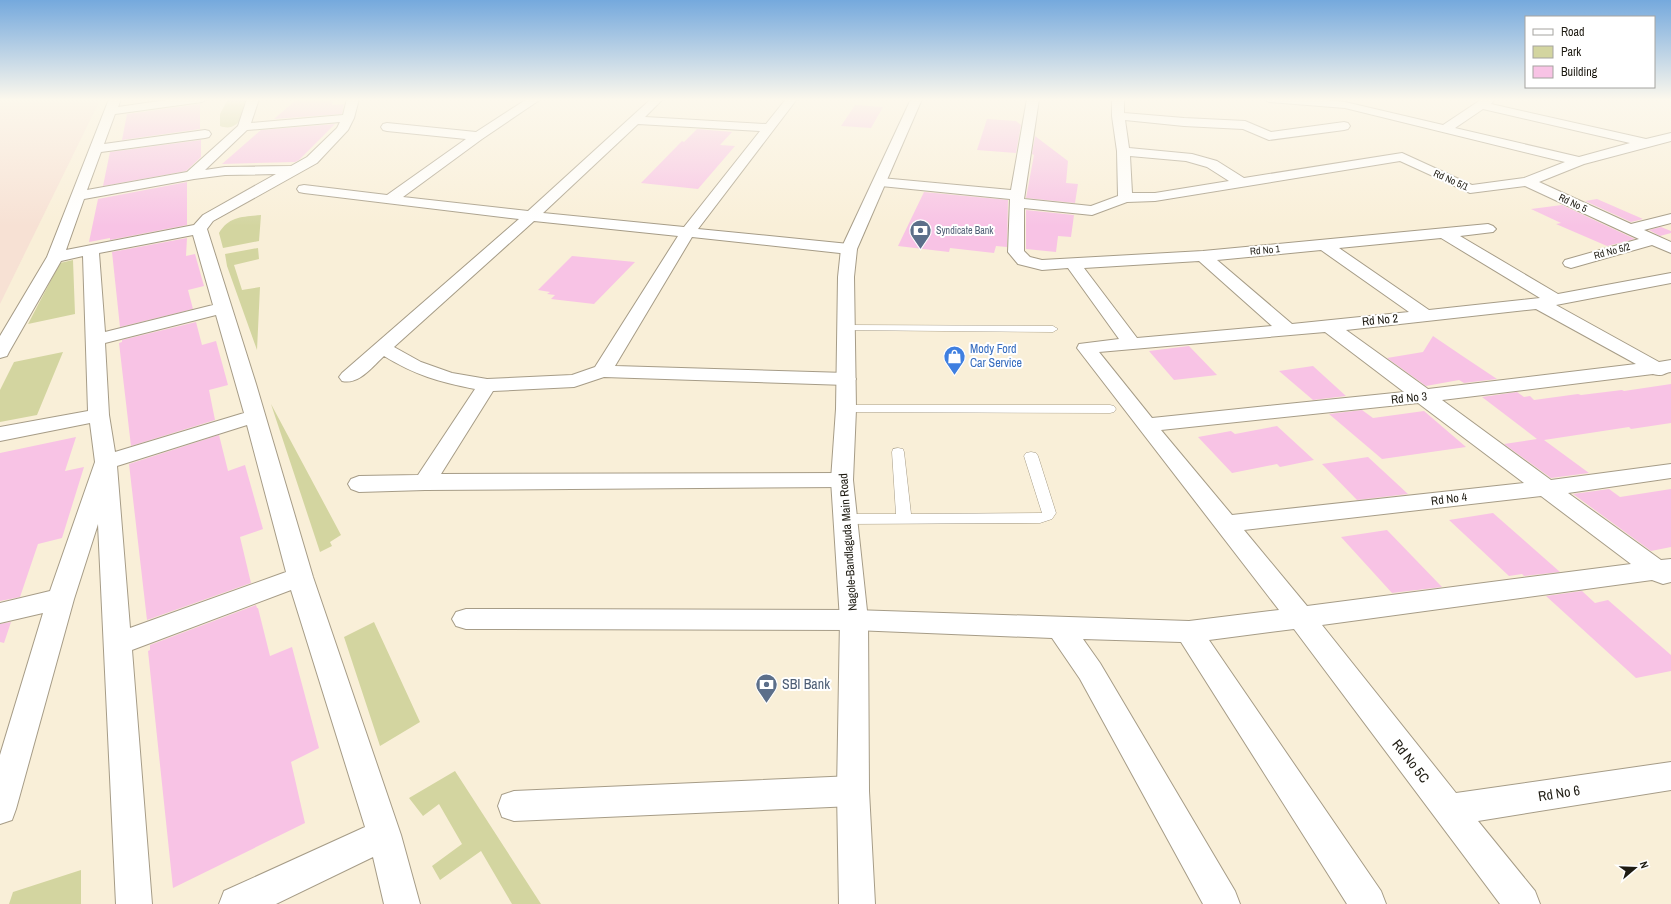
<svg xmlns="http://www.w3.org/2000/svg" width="1671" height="904" viewBox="0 0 1671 904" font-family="'Archivo Narrow',sans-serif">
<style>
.education{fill:#f7e1d4}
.green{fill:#d3d5a0}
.building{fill:#f8c3e5}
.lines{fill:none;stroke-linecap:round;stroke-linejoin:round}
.service-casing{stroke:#a69c87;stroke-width:1}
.minor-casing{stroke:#a69c87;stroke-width:2}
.tertiary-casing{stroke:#a69c87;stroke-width:2}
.service{fill:#fff;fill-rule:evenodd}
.minor{fill:#fff;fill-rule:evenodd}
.tertiary{fill:#fff;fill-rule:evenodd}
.labels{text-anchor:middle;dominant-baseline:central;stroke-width:4;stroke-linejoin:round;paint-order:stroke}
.far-street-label{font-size:10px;fill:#1e1b12;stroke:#fff}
.far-service-label{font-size:10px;fill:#4e5e75;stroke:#fff;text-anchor:start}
.street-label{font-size:12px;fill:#1e1b12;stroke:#fff}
.shop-label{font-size:12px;fill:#366cbe;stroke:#fff;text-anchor:start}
.near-service-label{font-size:14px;fill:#4e5e75;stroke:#fff;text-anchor:start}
.near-street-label{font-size:14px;fill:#1e1b12;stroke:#fff}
</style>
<rect width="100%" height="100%" fill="#f9efd8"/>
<path class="education" d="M0,99h95l4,3 -99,202z"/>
<path class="green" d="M228,99h23c-7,14 -12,34 -31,27v-12z
M261,215l-2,26 -36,7 -4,-15c10,-17 24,-16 42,-18z
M258,248l1,11 -25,6 8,25 18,-3 -3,63 -30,-84 -2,-12z
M73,260l2,54 -47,10 32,-61z
M63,352l-26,63 -37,7v-32l14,-28z
M271,404l70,131 -11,7 2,4 -12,6z
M374,622l46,100 -40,24 -36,-109z
M455,771l86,133h-29l-31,-53 -41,29 -8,-14 30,-22 -23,-40 -16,12 -14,-18z
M81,870v34h-72l4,-12z"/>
<path class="building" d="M297,99h36l-1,6 12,-1 -2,10 -68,5z
M200,104v25l-78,11 5,-26z
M855,105l28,2 -12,21 -30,-2z
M987,119l29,2 5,4 -5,28 -39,-3z
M335,124l-36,36 -4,2 -73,2 39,-34z
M697,129l35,3 -12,13 15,1 -37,43 -57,-6 41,-42 2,1z
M1035,136l33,25 -2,22 12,1 -3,19 -49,-5 8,-43 -2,-1z
M201,140v17l-15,14 -83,15 7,-34z
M187,182v43l-77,15v-2l-21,4 9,-43z
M924,192l84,8 -1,47 -11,-1 -2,7 -44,-5 -1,4 -51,-6z
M1597,199l46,20 -12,3 -46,-21z
M1562,205l73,34 -28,7 -51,-22 5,-1 -30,-14z
M1026,210l48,5 -3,22 -13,-1 -2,16 -30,-3z
M1661,227l10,4v2l-11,3 -11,-6z
M187,238l-1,18 9,-2 9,32 -16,4 5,19 -73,18 -8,-75z
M572,256l63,6 -41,42 -43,-5 4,-4 -8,-1 3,-2 -12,-2z
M196,322l6,23 14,-4 12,44 -19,5 6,30 -84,26 -12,-103 3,-1v-2z
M1433,336l28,19 36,24 -33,4 -5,-3 -33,6 -39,-28 36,-6z
M1189,346l28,29 -43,5 -25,-29z
M1313,366l33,30 -33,4 -34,-29z
M1671,384v39l-40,6 -2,-2 -85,13 45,33 -38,5 -47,-34 33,-5 -55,-42 35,-5 7,5 6,-1 4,4 44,-6 3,1 41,-5 2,1z
M1362,410l11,8 51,-7 42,36 -84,12 -53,-45z
M1277,426l37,34 -34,7 -3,-3 -45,9 -34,-36 33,-6 4,3z
M219,435l9,36 17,-6 18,64 -23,8 11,46 -104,37 -18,-156z
M76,437l-11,34 19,-4 -22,71 -24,6 -18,53 -20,4v-148z
M1368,457l40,37 -51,6 -35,-36z
M1609,489l11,8 51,-8v58l-20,4 -78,-57z
M1493,513l67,59 -36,4 -2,-2 -13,2 -60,-56z
M1387,530l55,57 -50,6 -51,-56z
M1582,591l13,12 13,-3 63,55v16l-35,7 -90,-82z
M256,605l1,3h1l12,48 22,-9 27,101 -28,14 14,61 -132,65 -25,-237 2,-1v-5z
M11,622l-7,21 -4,-1v-18z"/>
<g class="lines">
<defs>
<path id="service" d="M846,325l207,1 5,3 -5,3 -211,-2 -1,-2z
M846,405h264l4,1 2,3 -2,3 -4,1 -268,-1 -2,-3 2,-3z
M898,448l5,1 1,3 7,62 131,-1 -18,-57 2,-3 5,-1 5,1 2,3 18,57 -4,6 -12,4 -195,1 -5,-2 -2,-3 2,-3 5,-2h51l-4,-62 1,-3z"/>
<path id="minor" d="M109,99h12l-3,8 55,-8h34l-5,3 -87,12 -11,30 101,-14 4,1 2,3 -2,3 -4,1 -104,14 -14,38 100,-18 51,-46 9,-27h12l-8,24 92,-8 4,-16h12l-5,19 -6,12 -31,33 -104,58 -6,8 49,155 57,193 88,258 19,69h-36l-11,-47 -97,47h-57l5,-13 141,-64 -74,-237 -159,60 20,254h-36l-18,-380 -24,75 -58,210 -4,11 -12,4v-69l43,-142 -43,10v-20l50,-12 45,-129 -5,-39 -90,18v-14l88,-16 -5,-155 -22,5 -52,91 -2,4 -7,2v-22l47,-79zM340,122l-3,6 -30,29 -16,9 -66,1 -20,3 42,-40zM276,174l-73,41 -9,10 -128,25 18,-51 110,-20 31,-4zM193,235l20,70 -108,27 -6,-79zM216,315l28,98 -129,39 -6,-37 -4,-72zM247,425l39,147 -156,56 -13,-162z
M527,99h14l-59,40 -79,58 125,14 123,-112h12l-18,18 121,7 20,-25h11l-99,130 151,15 6,2 2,3 -2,3 -6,2 -157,-17 -77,129 231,7 7,2 3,4 -3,4 -7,2 -242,-8 -30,10 -81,4 -52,83 401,-1 8,2 3,5 -3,5 -8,2 -417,3 -66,2 -8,-3 -3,-5 3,-5 8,-3 59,-1 57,-86c-36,-7 -60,-14 -91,-33 -12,11 -25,29 -42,25l-3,-4 3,-4 177,-154 -215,-26 -5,-1 -2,-3 2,-3 5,-1 83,10 79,-56 -79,-8 -4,-1 -2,-3 2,-3 4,-1 89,9zM638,124l122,7 -76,96 -141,-14zM534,221l144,15 -83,131 -23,8 -85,4 -35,-6 -31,-11 -27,-15z
M1027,99h12l-15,100 67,7 27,-10 -1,-45 -5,-35v-17h12v14l60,5 61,3 26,11 73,-10 4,1 2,3 -2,3 -4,1 -75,10 -26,-11 -59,-3 -59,-6 4,28 63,6 25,7 27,17 158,-25 70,32 52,-7 41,-16 -220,-54 -76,-6 -5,-3h54l27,3 98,23 39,-26h13l-4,5 155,35 25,-6v8l-87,23 -45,18 92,42 40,-10v9l-27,7 27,12v11l-19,-8 -81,23 -6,-2 -2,-3 2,-3 74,-21 -114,-53 -55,7 -70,-32 -245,40 -28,1 -35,13 -68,-7v43l6,6 12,3 161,-9 285,-27 5,2 3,3 -3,3 -33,4 98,58 113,-21v10l-115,22 103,57 12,-2v12c-8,1 -7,5 -18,2l-211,26 109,80 120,-16v14l-103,15 93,67 10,-1v23l-8,2 -11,-4 -330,45 134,168 215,-31v28l-193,31 57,70 5,13h-40l-206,-275 -85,11 172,251 5,13h-39l-166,-262 -98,-3 17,24 135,228 5,13h-37l-123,-225 -28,-41 -198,-8 -388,-1 -10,-3 -4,-7 4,-7 10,-3 388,1 335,11 90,-11 -202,-262 2,-4 40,-5 -51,-71 -26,2 -24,-6 -10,-12 2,-53 -129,-13 -5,-1 -2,-3 2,-3 5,-1 130,12zM1483,109l147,34 -51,14 -124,-29zM1130,156l56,5 21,6 22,14 -74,12h-23zM1441,238l99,60 -111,12 -90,-62zM1321,250l88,62 -117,12 -75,-64zM1199,261l73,65 -135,12 -53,-70zM1536,309l100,55 -208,25 -82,-59zM1325,332l79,60 -252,26 -53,-66zM1418,403l106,80 -292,32 -71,-85zM1541,496l90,68 -324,42 -63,-76z
M853,776l11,5 5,10 -5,10 -11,5 -339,15 -12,-4 -4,-11 4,-11 12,-4z"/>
<path id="tertiary" d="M911,99h11l-65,150 -3,28 2,132 -3,71 15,140 1,171 6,113h-36l-2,-113 3,-171 -9,-140 5,-71 2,-132 3,-28z"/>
</defs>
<use href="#service" class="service-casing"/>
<use href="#minor" class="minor-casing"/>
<use href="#tertiary" class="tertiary-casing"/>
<use href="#service" class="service"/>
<use href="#minor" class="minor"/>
<use href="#tertiary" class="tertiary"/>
</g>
<linearGradient id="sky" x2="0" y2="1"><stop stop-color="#75a9dd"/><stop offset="0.44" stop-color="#fcf8ed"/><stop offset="1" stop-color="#fcf8ed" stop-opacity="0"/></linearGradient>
<rect width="1671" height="226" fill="url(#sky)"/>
<defs>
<symbol id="bank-pin" viewBox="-11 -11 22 30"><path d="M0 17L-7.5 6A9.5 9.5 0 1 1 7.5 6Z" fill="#5c6f8a" stroke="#fff"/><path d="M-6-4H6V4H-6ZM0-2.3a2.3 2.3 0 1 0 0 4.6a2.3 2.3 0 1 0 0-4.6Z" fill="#fff"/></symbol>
<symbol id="shop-pin" viewBox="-11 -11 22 30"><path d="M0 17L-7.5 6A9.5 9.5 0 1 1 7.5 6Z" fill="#3f7fe0" stroke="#fff"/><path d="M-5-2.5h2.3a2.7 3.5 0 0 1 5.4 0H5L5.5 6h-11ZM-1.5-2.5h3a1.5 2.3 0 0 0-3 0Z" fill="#fff"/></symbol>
</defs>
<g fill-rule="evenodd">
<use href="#bank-pin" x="908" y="218" width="25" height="34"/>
<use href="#shop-pin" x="942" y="344" width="25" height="34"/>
<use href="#bank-pin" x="754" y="672" width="25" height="34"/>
</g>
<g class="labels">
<g class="far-street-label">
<text transform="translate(1451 180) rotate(24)">Rd No 5/1</text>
<text transform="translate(1573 203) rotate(25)">Rd No 5</text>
<text transform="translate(1265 250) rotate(-5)">Rd No 1</text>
<text transform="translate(1612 251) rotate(-15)">Rd No 5/2</text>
</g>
<g class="far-service-label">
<text x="936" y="230">Syndicate Bank</text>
</g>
<g class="street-label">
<text transform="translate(1380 320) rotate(-6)">Rd No 2</text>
<text transform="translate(1409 398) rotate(-6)">Rd No 3</text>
<text transform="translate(1449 499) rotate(-7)">Rd No 4</text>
<text transform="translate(848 542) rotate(-94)">Nagole-Bandlaguda Main Road</text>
</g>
<g class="shop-label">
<text x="970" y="349">Mody Ford<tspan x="970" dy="14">Car Service</tspan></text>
</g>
<g class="near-service-label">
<text x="782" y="684">SBI Bank</text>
</g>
<g class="near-street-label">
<text transform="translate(1411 761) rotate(52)">Rd No 5C</text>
<text transform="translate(1559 793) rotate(-9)">Rd No 6</text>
</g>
</g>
<rect x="1525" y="16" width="130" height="72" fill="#ffffff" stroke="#a5a4a0"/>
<rect x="1533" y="29" width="20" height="6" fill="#ffffff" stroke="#a5a4a0"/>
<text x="1561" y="36" font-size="12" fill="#1e1b12">Road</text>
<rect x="1533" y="46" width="20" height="12" fill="#d3d5a0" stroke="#a5a4a0"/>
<text x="1561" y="56" font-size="12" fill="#1e1b12">Park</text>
<rect x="1533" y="66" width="20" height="12" fill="#f8c3e5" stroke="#a5a4a0"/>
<text x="1561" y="76" font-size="12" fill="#1e1b12">Building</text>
<g transform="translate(1635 868) rotate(71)" stroke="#ffffff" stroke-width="3" paint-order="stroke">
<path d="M0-3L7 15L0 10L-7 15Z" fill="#1e1b12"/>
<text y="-6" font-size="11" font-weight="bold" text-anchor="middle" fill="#1e1b12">N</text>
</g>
</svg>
